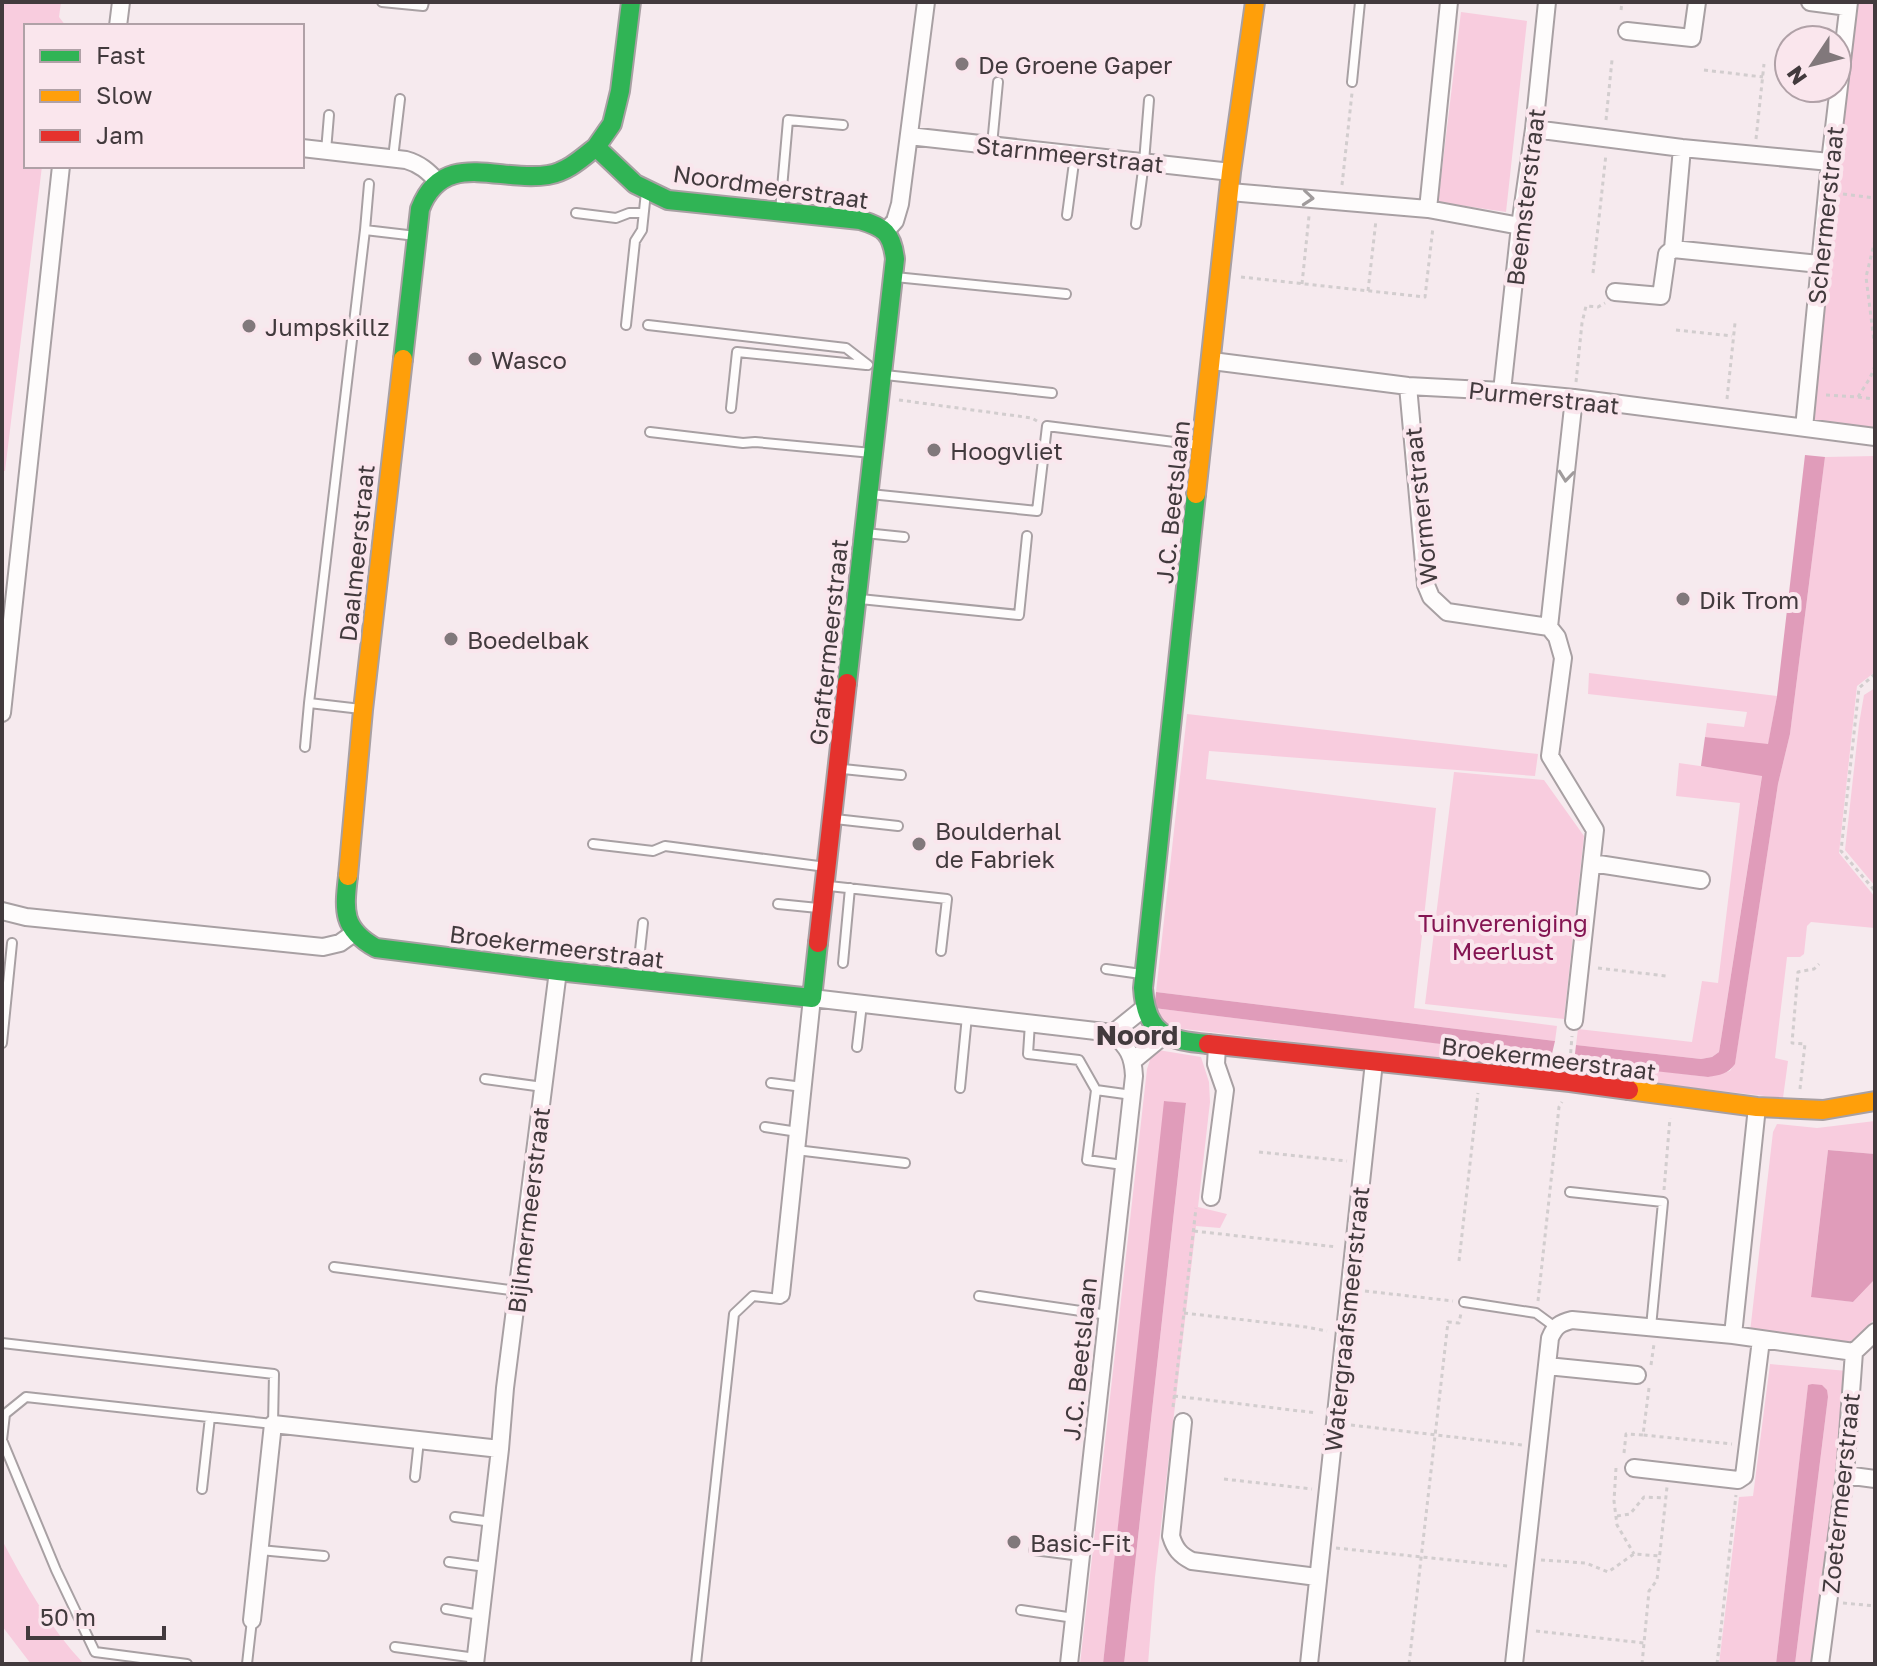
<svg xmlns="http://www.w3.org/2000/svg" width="1877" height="1666" viewBox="0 0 1877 1666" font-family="'Golos Text',sans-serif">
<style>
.green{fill:#f8ccde}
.water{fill:#e09cba}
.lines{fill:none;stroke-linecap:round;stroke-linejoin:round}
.lane-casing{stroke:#a8a0a3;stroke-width:12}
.street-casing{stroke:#a8a0a3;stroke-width:20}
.fast-casing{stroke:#a8a0a3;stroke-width:22}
.slow-casing{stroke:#a8a0a3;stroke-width:22}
.jam-casing{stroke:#a8a0a3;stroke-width:22}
.path{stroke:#d2cdce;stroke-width:3;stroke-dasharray:4 4;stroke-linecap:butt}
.lane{stroke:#fefcfc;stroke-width:8}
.street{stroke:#fefcfc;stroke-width:16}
.fast{stroke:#30b455;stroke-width:18}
.slow{stroke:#ff9f0a;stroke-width:18}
.jam{stroke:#e5322d;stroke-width:18}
.oneway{stroke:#a09b9c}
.poi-dot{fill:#81787b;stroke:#fae6ed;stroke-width:3}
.labels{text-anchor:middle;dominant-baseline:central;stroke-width:8;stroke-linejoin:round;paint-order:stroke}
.poi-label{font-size:24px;fill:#423a3d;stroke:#fae6ed;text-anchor:start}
.street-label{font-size:24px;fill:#423a3d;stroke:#fae6ed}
.park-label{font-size:24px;fill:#841452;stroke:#fae6ed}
.quarter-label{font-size:28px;font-weight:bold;fill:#423a3d;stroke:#fae6ed}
</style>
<rect width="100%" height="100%" fill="#f6eaee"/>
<path class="green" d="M2,2h59l-2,15 7,9h-40v140h16l-37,305h-3z
M1858,2h17v429l-65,-10z
M1461,12l66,9 -21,191 -68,-10z
M1875,456v216l-18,14 -18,167 36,44v31l-64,-6 -4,4 -3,28 -4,3h-13l-12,101 13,3 -5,37 -608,-70 -9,-3 -12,-17 554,69 22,-6 5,-8 43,-279 12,-50 35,-277z
M1589,673l188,23 -9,49 -63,-8 2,-14 37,4 3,-15 -159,-18z
M1875,688v198l-30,-36 14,-126 5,-29z
M1187,714l351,40 -3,22 -326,-25 -3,28 230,29 -22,200 143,18 -2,15 -399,-49z
M1679,763l83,12 -43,277 -7,5 -11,2 -125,-14 2,-16 114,13 10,-61 16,2 22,-180 -64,-7z
M1454,772l90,8 40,56 -20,183 -139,-15z
M1158,1050l43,7 8,25 1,20 -12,105 29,7 -7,14 -24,-2 -41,351 -7,87h-24l62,-560 -21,-3 -62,563h-23l67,-595 4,-12z
M1875,1121v33l-47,-4 -17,146 42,6 22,-23v40l-25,23 -11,1 -89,-11 23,-200 4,-8 40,4z
M1770,1364l77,7 -34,293h-18l33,-267 -16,-13 -4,2 -32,278h-57l20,-167 14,-1z
M2,1540c23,44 48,88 82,124h-53l-29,-38z"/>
<path class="water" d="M1805,455l20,2 -35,277 -12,50 -43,280c-7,10 -15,11 -27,13l-134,-15 2,-17 125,14 11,-2 7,-5 43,-276 -61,-10 4,-29 63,7 9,-48z
M1156,992l399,49 -4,17 -397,-50z
M1164,1101l22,2 -62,561h-21z
M1828,1150l47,4v125l-22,23 -42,-5z
M1812,1384l10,1 5,5 1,7 -33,267h-19l32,-279z"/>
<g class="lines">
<defs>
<path id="lane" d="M382,2l41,4 1,-4
M1352,82l8,-80
M992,145l6,-63
M326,151l3,-36
M393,158l7,-59
M780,211l8,-91 55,5
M576,213l40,5 13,-5h14
M1067,215l8,-60
M1136,224l8,-62 5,-62
M365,230l4,-46
M895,277l171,17
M626,325l9,-84 7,-11 4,-38
M648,325l198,23 22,17
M885,375l167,18
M731,408l6,-56 129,13
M650,432l93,11 12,-1 117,11
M870,494l167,17 10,-85 151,19
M865,533l39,4
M860,599l159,16 8,-79
M361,709l-52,-6 56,-473 51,6
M305,747l4,-44
M843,769l58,6
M835,819l63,7
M593,844l60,7 12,-5 161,21
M829,886l118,13 -6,52
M778,904l40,4
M843,963l7,-75
M1106,969l35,5
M637,978l6,-55
M1030,1023l-2,31 51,6 17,30
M2,1043l10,-100
M857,1047l5,-43
M485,1079l58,8
M771,1083l32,4
M960,1088l7,-72
M765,1127l33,5
M796,1150l109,13
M1123,1165l-36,-5 9,-70 36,5
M1570,1192l93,10 -12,125
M334,1267l184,24
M979,1296l129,19
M1464,1302l72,11 19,14
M2,1343l272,31 -1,50 -247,-27 -21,17 -3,26 54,130 39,82 92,12
M415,1477l4,-37
M202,1489l8,-72
M455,1517l37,5
M260,1550l64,6
M1034,1550l47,6
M449,1562l37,5
M446,1609l34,6
M1021,1610l53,8
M395,1647l81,11
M247,1664l5,-44
M696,1664l38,-350 19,-18 27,3"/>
<path id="street" d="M1810,2l38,5
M118,26l3,-24
M1627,31l65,7 5,-36
M1534,129l148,19 148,14
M909,136l322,36
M302,148l104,12c14,4 22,11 32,22
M1682,148l-9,101 146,15
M1230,192l198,17 92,17
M1428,209l21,-207
M886,231l9,-10 5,-17 26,-202
M1615,292l46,4 6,-42 6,-5
M1212,361l196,25 94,5 72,7 301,39
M1408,386l18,199 5,12 16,15 102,15 25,-229
M1502,391l18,-165 14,-97 13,-127
M1804,428l26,-266 19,-160
M1549,627l8,10 6,21 -13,98 45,74 -21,191
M2,713l59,-547
M1592,863l109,17
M2,911l24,6 297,30 17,-4 14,-10
M1113,1033l31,-25
M1134,1060l29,-24
M1211,1197l14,-107 -9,-26 1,-18
M781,1294l31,-296 301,35
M1733,1335l24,-228
M1547,1366l90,9
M1183,1422l-12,114c4,13 9,19 21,25l125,16
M1634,1468l104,12 6,-4 17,-136
M1845,1475l30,4
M252,1620l21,-196 227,25
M475,1664l25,-215 5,-61 53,-417
M1069,1664l65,-588c-1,-21 -6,-28 -21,-43
M1309,1664l65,-602
M1514,1664l36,-326c5,-12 10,-15 22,-18l161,15 121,17
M1820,1664l25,-189 9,-123 21,-20"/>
<path id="fast" d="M596,147l39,37 33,16 192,20c24,7 32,13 35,39l-48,424
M596,147l16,-23 8,-33 11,-89
M403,359l17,-150c23,-61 80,-26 128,-34 19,-3 33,-16 48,-28
M1196,494l-53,494c3,47 24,52 65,56
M348,876c-4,35 -6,53 28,72l182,23 254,27 6,-55"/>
<path id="slow" d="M1196,494l35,-322 24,-170
M348,876l15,-166 40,-351
M1629,1090l128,17 66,3 52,-9"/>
<path id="jam" d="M818,943l29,-260
M1208,1044l362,38 59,8"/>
</defs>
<use href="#lane" class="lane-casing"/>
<use href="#street" class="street-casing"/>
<use href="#fast" class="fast-casing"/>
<use href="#slow" class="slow-casing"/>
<use href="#jam" class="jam-casing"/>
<path class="path" d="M1621,10l1,-8
M1704,70l59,7
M1606,120l6,-60
M1756,139l8,-75
M1342,185l10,-92
M1843,194l32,4
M1875,240l-9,37 9,72
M1593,273l13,-119
M1241,277l184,20 8,-70
M1302,284l7,-68
M1368,291l8,-71
M1676,330l56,6
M1576,382l6,-59 4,-17 12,1 7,-4
M1826,395l32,2 12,-19 5,-12
M1858,397l17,2
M1727,399l8,-76
M899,400l133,18 5,3
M1875,674l-16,14 -18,163 34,40
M1598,968l68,8
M1570,1061l2,-25
M1800,1089l5,-45 -13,-1 6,-71 16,-3 5,-5
M1259,1152l88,9
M1664,1190l6,-72
M1194,1231l143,16
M1459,1261l19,-168
M1365,1291l88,10
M1538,1301l21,-194 3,-5
M1184,1313l122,14 21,4
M1651,1365l3,-21
M1649,1388l-6,47 89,9
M1174,1396l143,17
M1173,1407l23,-199
M1351,1425l171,20
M1624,1453l2,-19 17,1
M1616,1468l-2,33 3,24 17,29
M1224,1479l88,10
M1617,1516l13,-2 14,-17 22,1
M1336,1548l172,18
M1541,1560l45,3 22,9 26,-18 26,2
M1843,1603l32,3
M1536,1631l108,12
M1409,1664l39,-342 11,1 2,-10
M1642,1664l7,-73 8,-11 10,-93
M1717,1664l19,-169"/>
<use href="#lane" class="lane"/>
<use href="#street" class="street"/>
<use href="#fast" class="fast"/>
<use href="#slow" class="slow"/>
<use href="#jam" class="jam"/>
</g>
<defs><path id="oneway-chevron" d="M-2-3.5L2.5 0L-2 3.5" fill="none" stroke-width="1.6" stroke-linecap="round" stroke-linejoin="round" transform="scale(2)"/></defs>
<g class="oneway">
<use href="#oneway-chevron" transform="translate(1308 198) rotate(5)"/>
<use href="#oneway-chevron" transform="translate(1566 476) rotate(96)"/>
</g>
<g class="poi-dot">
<circle cx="962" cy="64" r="8"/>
<circle cx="249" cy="326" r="8"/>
<circle cx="475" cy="359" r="8"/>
<circle cx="934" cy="450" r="8"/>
<circle cx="1683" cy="599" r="8"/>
<circle cx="451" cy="639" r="8"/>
<circle cx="919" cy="844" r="8"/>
<circle cx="1014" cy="1542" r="8"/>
</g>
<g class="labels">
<g class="poi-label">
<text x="978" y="64">De Groene Gaper</text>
<text x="265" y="326">Jumpskillz</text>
<text x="491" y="359">Wasco</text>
<text x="950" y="450">Hoogvliet</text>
<text x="1699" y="599">Dik Trom</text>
<text x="467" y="639">Boedelbak</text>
<text x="935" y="830">Boulderhal<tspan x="935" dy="28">de Fabriek</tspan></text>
<text x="1030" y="1542">Basic-Fit</text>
</g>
<g class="street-label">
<text transform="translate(1070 154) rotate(6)">Starnmeerstraat</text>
<text transform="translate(771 186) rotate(8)">Noordmeerstraat</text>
<text transform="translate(1525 197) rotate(-83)">Beemsterstraat</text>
<text transform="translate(1825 215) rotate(-84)">Schermerstraat</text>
<text transform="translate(1544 397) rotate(6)">Purmerstraat</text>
<text transform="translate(1172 502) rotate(-84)">J.C. Beetslaan</text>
<text transform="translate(1420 506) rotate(-96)">Wormerstraat</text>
<text transform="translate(356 553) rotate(-84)">Daalmeerstraat</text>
<text transform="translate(828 642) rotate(-84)">Graftermeerstraat</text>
<text transform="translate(557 946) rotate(7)">Broekermeerstraat</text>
<text transform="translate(1549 1058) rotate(7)">Broekermeerstraat</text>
<text transform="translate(528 1210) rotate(-83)">Bijlmermeerstraat</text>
<text transform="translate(1346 1319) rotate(-84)">Watergraafsmeerstraat</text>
<text transform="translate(1079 1359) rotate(-84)">J.C. Beetslaan</text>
<text transform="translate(1840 1493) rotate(-84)">Zoetermeerstraat</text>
</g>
<g class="park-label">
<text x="1503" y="922">Tuinvereniging<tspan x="1503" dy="28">Meerlust</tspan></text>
</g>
<g class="quarter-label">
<text x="1137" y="1034">Noord</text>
</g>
</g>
<rect width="1877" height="1666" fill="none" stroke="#423a3d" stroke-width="8"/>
<rect x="24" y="24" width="280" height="144" fill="#fae6ed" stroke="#b0a1a7" stroke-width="2"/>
<rect x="40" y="50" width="40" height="12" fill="#30b455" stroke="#b0a1a7" stroke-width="2"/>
<text x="96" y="64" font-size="24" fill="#423a3d">Fast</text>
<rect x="40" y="90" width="40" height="12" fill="#ff9f0a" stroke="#b0a1a7" stroke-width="2"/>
<text x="96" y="104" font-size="24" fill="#423a3d">Slow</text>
<rect x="40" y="130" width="40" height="12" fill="#e5322d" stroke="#b0a1a7" stroke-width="2"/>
<text x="96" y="144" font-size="24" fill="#423a3d">Jam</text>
<g transform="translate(1813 64) rotate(235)"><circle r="38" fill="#fae6ed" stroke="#b0a1a7" stroke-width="2"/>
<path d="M0-6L14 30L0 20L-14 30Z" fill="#81787b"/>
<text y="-12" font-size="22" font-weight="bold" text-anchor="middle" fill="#423a3d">N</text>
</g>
<path d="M28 1626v12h136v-12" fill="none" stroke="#423a3d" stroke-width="4"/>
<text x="40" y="1626" font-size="24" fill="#423a3d" stroke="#fae6ed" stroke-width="6" paint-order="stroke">50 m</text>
</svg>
